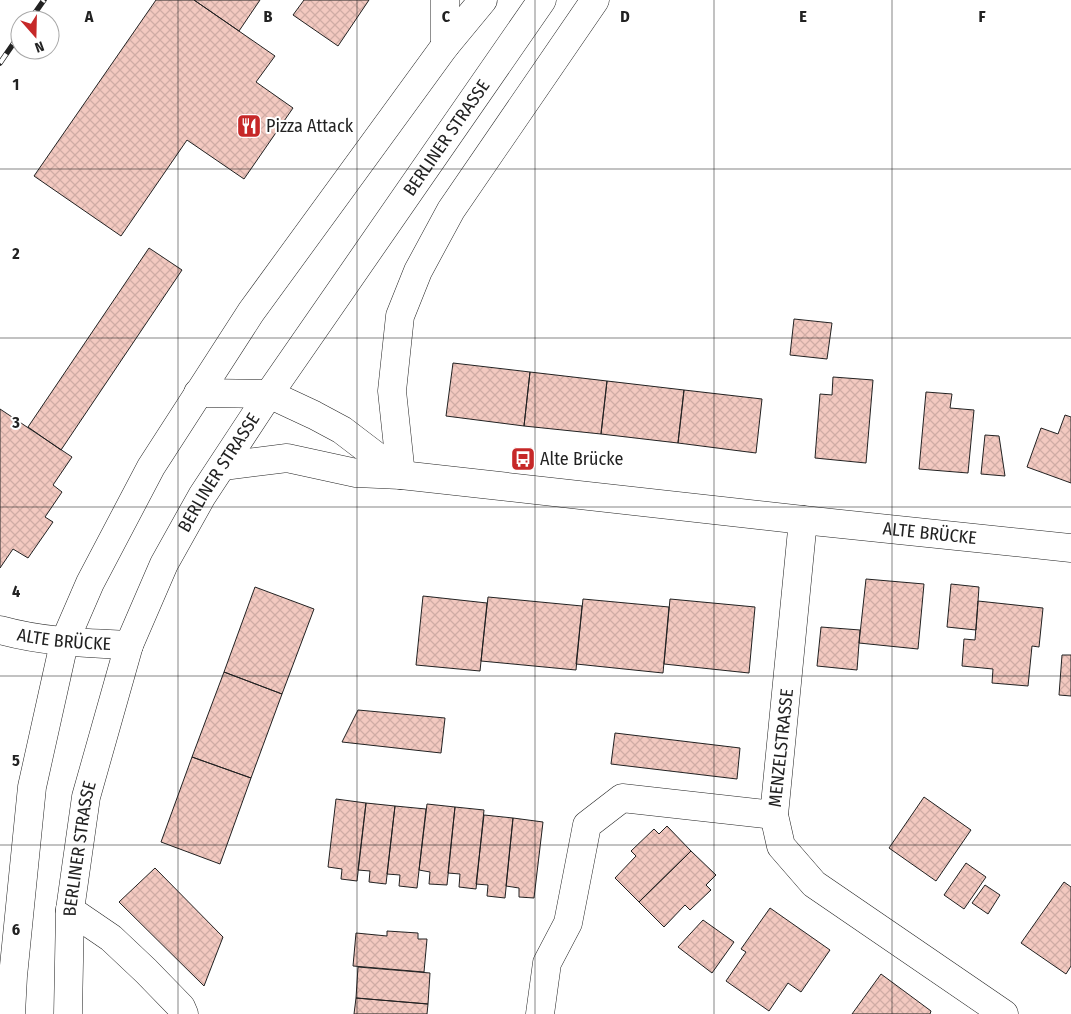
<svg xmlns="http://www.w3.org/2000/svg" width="1071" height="1014" viewBox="0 0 1071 1014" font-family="'Fira Sans Condensed',sans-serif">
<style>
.building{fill:url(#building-cross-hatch);stroke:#222}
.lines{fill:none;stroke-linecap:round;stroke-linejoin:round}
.street-casing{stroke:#222;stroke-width:29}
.secondary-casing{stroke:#222;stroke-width:29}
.street{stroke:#fff;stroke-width:28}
.secondary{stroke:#fff;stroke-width:28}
.rail-casing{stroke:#222;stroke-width:5.5}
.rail{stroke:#fff;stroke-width:4;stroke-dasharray:11;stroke-linecap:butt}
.grid{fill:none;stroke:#222;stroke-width:1;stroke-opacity:0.55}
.labels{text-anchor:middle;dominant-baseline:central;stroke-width:4;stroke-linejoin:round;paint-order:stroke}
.poi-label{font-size:18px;fill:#222;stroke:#fff;text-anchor:start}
.street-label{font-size:18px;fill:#222;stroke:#fff}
.grid-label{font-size:16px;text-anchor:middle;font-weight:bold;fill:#222;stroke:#fff;stroke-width:4;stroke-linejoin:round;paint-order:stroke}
</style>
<defs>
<pattern id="building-cross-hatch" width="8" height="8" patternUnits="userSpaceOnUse" patternTransform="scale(1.25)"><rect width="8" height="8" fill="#f3c9c0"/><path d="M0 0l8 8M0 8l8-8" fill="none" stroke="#d0aca5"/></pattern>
</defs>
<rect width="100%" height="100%" fill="#fff"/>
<path class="building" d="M156,0h38l81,56 -19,26 37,26 -49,71 -57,-39 -66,96 -87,-60z
M194,0h66l-21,31z
M304,0h65l-31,46 -45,-31z
M149,248l33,22 -121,180 -33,-23z
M794,319l38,4 -5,36 -37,-4z
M453,363l77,9 -6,54 -78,-10z
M530,372l77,9 -6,53 -77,-8z
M833,377l40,3 -7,83 -51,-5 5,-64 12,1z
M607,381l77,9 -6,53 -77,-9z
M684,390l78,9 -6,54 -78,-10z
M926,392l26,2 -2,14 24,2 -6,63 -49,-4z
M0,409l72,48 -19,28 9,7 -17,25 8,5 -25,36 -15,-9 -13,19z
M1065,415l6,2v66l-44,-16 14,-39 17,6z
M985,435l14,1 6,40 -24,-2z
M866,579l58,5 -6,65 -59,-6z
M951,584l28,3 -3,43 -29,-3z
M255,587l59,22 -32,85 -58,-22z
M423,596l64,7 -7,68 -64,-6z
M488,597l94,9 -6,64 -95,-9z
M583,599l86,8 -6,66 -87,-9z
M670,599l85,8 -6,66 -85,-9z
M978,601l65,7 -4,39 -7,-1 -4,40 -36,-3 1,-14 -31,-3 2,-27 11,1z
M821,627l39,3 -3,40 -40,-4z
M1062,655h9v41l-12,-1z
M224,672l58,22 -31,84 -59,-21z
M358,710l87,8 -4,35 -99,-11z
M615,733l125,15 -3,31 -126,-15z
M192,757l59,21 -31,86 -59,-22z
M924,797l47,33 -35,51 -47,-33z
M336,799l30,4 -9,78 -16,-2 1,-10 -14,-2z
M366,803l29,3 -9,78 -17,-2 1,-11 -12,-1z
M427,804l28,3 -8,78 -18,-1 1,-12 -11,-2z
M395,806l31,3 -9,79 -18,-2 1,-11 -13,-1z
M455,807l29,3 -8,79 -17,-2 1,-13 -12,-1z
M484,815l29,3 -8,80 -18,-2 1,-11 -12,-1z
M513,818l30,4 -9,76 -15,-1v-9l-13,-2z
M667,826l24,25 -52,51 -24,-24 21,-22 -5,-5 23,-22 5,5z
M691,851l25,24 -10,10 5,5 -21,20 -5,-5 -21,22 -25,-25z
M966,863l20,14 -22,32 -20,-14z
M155,868l68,69 -19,49 -85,-84z
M1064,882l7,5v79l-5,8 -45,-31z
M985,885l15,10 -12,19 -16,-11z
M770,908l60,42 -29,42 -13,-9 -19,28 -43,-30 20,-29 -5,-3z
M703,920l31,22 -22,31 -34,-26z
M387,931l31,2v6h9l-3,33 -71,-6 3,-33 31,3z
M358,967l72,6 -2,31 -72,-6z
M881,974l50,37 -1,3h-78z
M356,998l72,6 -1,10h-73z"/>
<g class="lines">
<defs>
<g id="street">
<path d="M445,46v-46"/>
<path d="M198,393l71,1 45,21 28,15 59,45"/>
<path id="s1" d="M223,466l64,-8 69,15 45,2 402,45 268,28"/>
<path d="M401,475l-9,-84 8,-75 18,-45 33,-61 144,-210"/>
<path d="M803,520l-29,295 7,31 33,38 190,130"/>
<path id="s2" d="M0,630c43,12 85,13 129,15"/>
<path d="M70,910l41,28 35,33 35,36 3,7"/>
<path d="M540,1014l7,-51 21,-40 19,-98 35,-27 152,17"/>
</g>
<g id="secondary">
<path d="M11,1014l2,-38 19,-189 32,-144 26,-60 61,-116 100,-155 194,-266 38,-46"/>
<path id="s3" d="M68,1014l2,-104 16,-113 43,-152 35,-81 38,-68 67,-102 273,-394"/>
</g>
</defs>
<use href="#street" class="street-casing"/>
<use href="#secondary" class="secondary-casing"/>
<use href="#street" class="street"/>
<use href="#secondary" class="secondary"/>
<defs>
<path id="rail" d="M30,20l14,-20
M0,63l20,-29"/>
</defs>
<use href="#rail" class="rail-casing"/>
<use href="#rail" class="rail"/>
</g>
<path class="grid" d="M178,0v1014M357,0v1014M535,0v1014M714,0v1014M892,0v1014M0,169h1071M0,338h1071M0,507h1071M0,676h1071M0,845h1071"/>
<defs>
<symbol id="restaurant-square" viewBox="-11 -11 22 22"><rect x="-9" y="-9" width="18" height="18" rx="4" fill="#c62828" stroke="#fff"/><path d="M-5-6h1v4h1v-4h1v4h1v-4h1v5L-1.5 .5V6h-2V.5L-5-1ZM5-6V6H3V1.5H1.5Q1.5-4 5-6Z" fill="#fff"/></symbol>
<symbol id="bus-square" viewBox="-11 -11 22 22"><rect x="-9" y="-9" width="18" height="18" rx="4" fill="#c62828" stroke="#fff"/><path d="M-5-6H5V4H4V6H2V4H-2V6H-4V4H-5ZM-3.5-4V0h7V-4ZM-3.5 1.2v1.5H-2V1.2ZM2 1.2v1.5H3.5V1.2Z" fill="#fff"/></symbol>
</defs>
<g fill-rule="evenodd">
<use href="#restaurant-square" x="235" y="112" width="28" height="28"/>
<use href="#bus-square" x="509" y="445" width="28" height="28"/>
</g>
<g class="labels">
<g class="poi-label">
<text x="266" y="126">Pizza Attack</text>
<text x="540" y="459">Alte Brücke</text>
</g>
<g class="street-label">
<text stroke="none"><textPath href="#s3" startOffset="976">BERLINER STRASSE</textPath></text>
<text stroke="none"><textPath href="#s3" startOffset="571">BERLINER STRASSE</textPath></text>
<text stroke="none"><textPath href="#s1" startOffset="712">ALTE BRÜCKE</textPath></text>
<text stroke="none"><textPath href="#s2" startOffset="65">ALTE BRÜCKE</textPath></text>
<text transform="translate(781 748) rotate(-84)">MENZELSTRASSE</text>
<text stroke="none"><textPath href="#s3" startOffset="166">BERLINER STRASSE</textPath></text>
</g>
</g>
<g class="grid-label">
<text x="89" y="22">A</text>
<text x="268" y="22">B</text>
<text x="446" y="22">C</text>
<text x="625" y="22">D</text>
<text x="803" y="22">E</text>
<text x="982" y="22">F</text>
<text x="16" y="90">1</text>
<text x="16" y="259">2</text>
<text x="16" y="428">3</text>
<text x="16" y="597">4</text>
<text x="16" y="766">5</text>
<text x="16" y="935">6</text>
</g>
<g transform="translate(35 35) rotate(160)"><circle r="24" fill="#ffffff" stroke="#a7a7a7"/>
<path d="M0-4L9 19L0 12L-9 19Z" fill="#c62828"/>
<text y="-8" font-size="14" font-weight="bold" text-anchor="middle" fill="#222222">N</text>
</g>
</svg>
